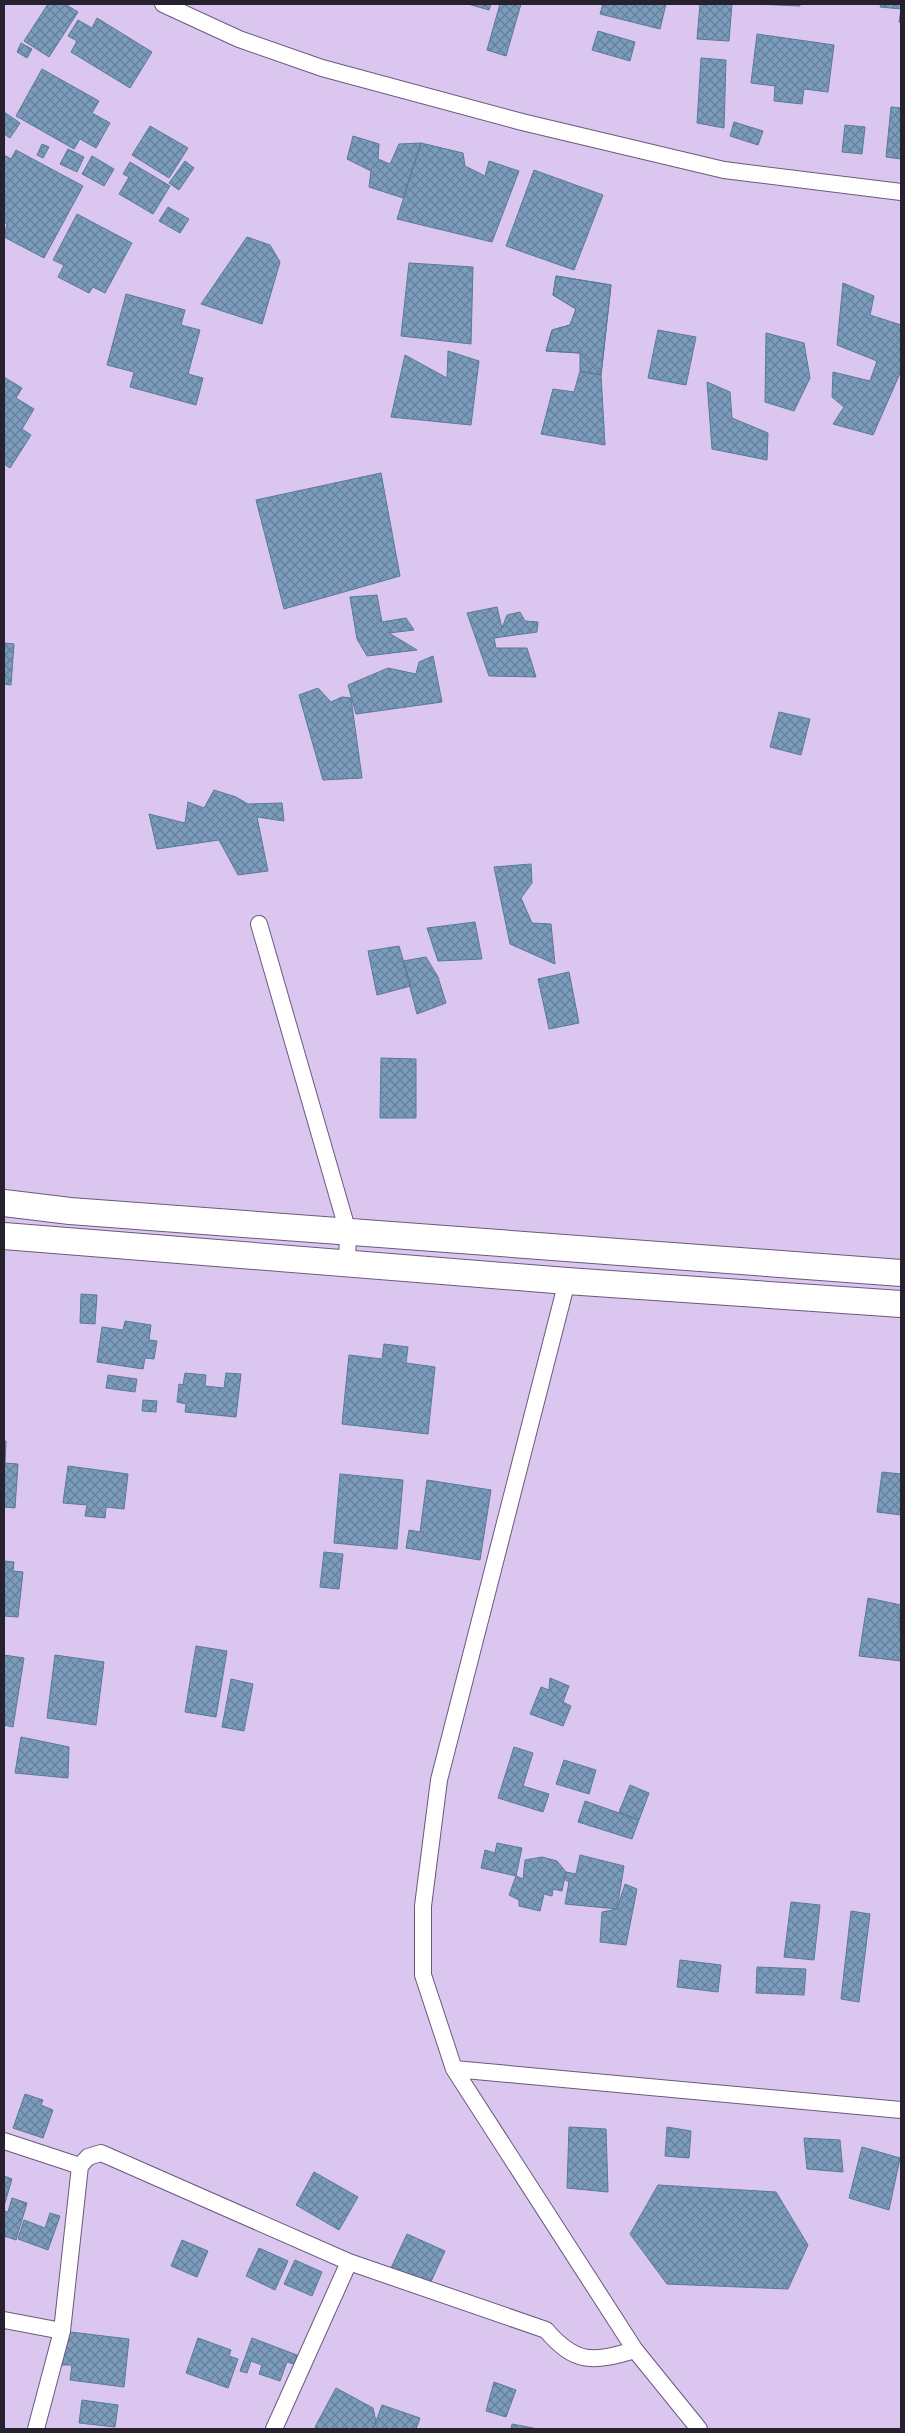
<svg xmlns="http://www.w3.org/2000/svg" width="905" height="2433" viewBox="0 0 905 2433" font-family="'Noto Sans',sans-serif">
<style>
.building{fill:url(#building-cross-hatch);stroke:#5a7a98}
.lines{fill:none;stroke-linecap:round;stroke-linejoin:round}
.minor-casing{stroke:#6b597c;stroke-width:18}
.primary-casing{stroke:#6b597c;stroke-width:28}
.minor{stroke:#fff;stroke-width:16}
.primary{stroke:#fff;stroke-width:26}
</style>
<defs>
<pattern id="building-cross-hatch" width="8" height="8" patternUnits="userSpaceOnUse" patternTransform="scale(1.25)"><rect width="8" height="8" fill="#7b9cbc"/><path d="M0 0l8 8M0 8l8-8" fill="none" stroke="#657f99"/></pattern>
</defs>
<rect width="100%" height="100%" fill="#dac6ef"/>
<path class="building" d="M48,4h17l13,8 -29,45 -25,-16z
M468,4h23l-2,6z
M500,4h21l-15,52 -19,-6z
M603,4h63l-6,25 -60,-15z
M700,4h32l-3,37 -32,-2z
M755,4h45v2z
M881,4h20v18h-2l2,-13 -21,-2z
M97,18l55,34 -22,36 -59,-36 6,-11 -9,-5 10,-16 14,8z
M598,31l37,11 -5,19 -38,-11z
M757,34l77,11 -6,47 -24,-3 -2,15 -28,-3 1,-15 -24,-3z
M21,43l11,6 -5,9 -10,-6z
M701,58l25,2 -2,68 -27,-5z
M42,69l57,32 -7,12 18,10 -14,25 -16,-9 -6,10 -58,-33z
M891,107l10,1v51l-15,-2z
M4,112l16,11 -10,15 -6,-4z
M734,122l29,9 -5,14 -28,-9z
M845,125l20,2 -3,27 -20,-2z
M150,126l38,22 -19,30 -37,-23z
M353,136l26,8 -1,15 12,5 9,-20 22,-1 -18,55 -34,-11 2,-16 -24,-12z
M421,143l42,10 2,13 20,10 4,-15 30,10 -27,71 -95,-23z
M42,144l7,3 -6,11 -6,-3z
M68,149l16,8 -7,15 -17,-8z
M16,150l67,36 -39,72 -40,-21 3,-13 -3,-2v-67l7,4z
M92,156l22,13 -10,17 -22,-12z
M185,161l9,7 -15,22 -10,-7z
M130,162l40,24 -17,28 -34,-20 10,-17 -6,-3z
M534,170l69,25 -29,75 -68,-24z
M168,207l21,12 -9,14 -21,-12z
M77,214l55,29 -27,50 -12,-6 -4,6 -31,-16 6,-12 -11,-5z
M247,237l23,8 10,17 -18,62 -61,-20z
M409,263l64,4 -2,77 -70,-8z
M556,276l55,9 -10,90 -21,-4v-18l-34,-2 6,-21 18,-5 6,-16 -23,-14z
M556,276l55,9 -10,90 -21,-22 -34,-2 6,-21 18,-5 6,-16 -23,-14z
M843,283l31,13 -4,19 31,10v46l-28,64 -40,-11 11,-17 -12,-10 1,-25 37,9 7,-20 -40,-16z
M126,294l59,16 -4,15 19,5 -12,44 15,4 -7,27 -66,-18 4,-15 -27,-7z
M658,330l38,7 -10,48 -38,-7z
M766,333l38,10 6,35 -16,33 -29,-9z
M448,351l31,10 -8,64 -80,-8 14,-62 42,23z
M580,371l21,4 4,70 -64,-11 12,-45 21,3z
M4,377l18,11 -6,10 18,11 -12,20 9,6 -21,33 -6,-4z
M707,382l23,10 2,26 36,15 -1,27 -55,-11z
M381,473l19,103 -116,33 -28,-109z
M377,595l5,27 24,-4 8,12 -25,3 28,17 -50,6 -10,-17 -7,-42z
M497,607l5,21 5,-13 13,-3 5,9 13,1 -1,10 -43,6 2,10h31l9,29 -47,-1 -22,-63z
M4,643l10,1 -3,41 -7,-1z
M433,656l9,46 -86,12 -8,-29 40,-17 28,6 3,-12z
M318,688l13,14 11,-5 9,1 11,80 -39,2 -24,-85z
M779,712l31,7 -9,36 -31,-8z
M214,790l22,7 12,7 34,-1 2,18 -27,-4 11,54 -30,4 -19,-35 -62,9 -8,-35 36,9 3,-21 16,6z
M531,864l1,19 -11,15 11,25 19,1 4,40 -45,-20 -16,-77z
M475,922l7,37 -44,2 -11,-33z
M399,946l12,40 -34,9 -9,-44z
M426,957l12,20 8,26 -29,11 -14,-53z
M569,972l10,51 -30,6 -11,-50z
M381,1058l35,1v59h-36z
M81,1294l16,1 -2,29 -15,-1z
M125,1321l26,4 -2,15 8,1 -3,18 -9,-1 -2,11 -46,-7 5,-35 21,3z
M384,1344l24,3 -2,16 29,4 -7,67 -86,-10 7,-69 33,4z
M185,1373l21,2 -1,11 19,2 2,-15 15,1 -5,43 -51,-5 1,-8 -9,-2 2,-18 4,1z
M108,1375l29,4 -2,13 -29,-4z
M143,1400l14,1 -1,11 -14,-1z
M4,1441h2l-1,22 13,1 -3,44 -11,-1z
M68,1466l60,8 -4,35 -18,-2 -1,11 -20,-2 2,-11 -24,-2z
M882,1472l19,2v41l-24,-3z
M340,1474l63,6 -6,69 -63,-6z
M427,1480l64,10 -11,70 -74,-12 3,-18 11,2z
M324,1552l19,2 -4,35 -19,-2z
M4,1561l10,1 -1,9 10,1 -5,45 -14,-1z
M868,1598l33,7 -2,22 2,1v33l-42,-5z
M196,1646l31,5 -11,66 -31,-5z
M4,1655l20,3 -11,69 -9,-2z
M55,1655l49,7 -8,63 -49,-7z
M550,1678l19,8 -6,16 8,4 -8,20 -33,-12 11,-27 8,3z
M231,1679l22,5 -9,47 -22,-4z
M21,1737l48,10 -1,31 -53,-5z
M514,1747l19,6 -10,33 26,8 -6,18 -45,-14z
M564,1760l32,10 -7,24 -33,-10z
M630,1785l19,8 -10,27 -20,-8z
M585,1801l54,19 -7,19 -54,-17z
M497,1843l25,5 -6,28 -35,-8 4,-18 10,3z
M580,1855l44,11 -7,43 -52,-5 4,-22 -5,-3 2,-7 10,2z
M542,1857l15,4 9,11 -4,19 -9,-2 -1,7 -8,-2 -4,17 -21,-5v-6l-10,-5 7,-19 7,3 2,-19z
M625,1884l12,5 -11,56 -26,-3 2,-30 15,-3z
M791,1902l29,3 -6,55 -30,-3z
M851,1911l19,3 -11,88 -18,-3z
M680,1960l41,5 -3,27 -41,-5z
M757,1967l49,2 -2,26 -48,-2z
M25,2094l18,6 -2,5 12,5 -10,28 -30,-10z
M569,2127l37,2 2,63 -41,-4z
M667,2127l24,4 -2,27 -24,-2z
M804,2138l36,2 3,32 -36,-3z
M862,2147l38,11 -11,52 -40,-12z
M314,2172l44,25 -19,33 -43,-25z
M4,2176l8,3 -8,27z
M658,2185l118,7 32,53 -20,44 -121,-5 -37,-50z
M12,2198l15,5 -11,37 -12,-4v-25l4,1z
M50,2213l10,3 -12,34 -30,-11 6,-19 21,8z
M407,2234l38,17 -16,35 -38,-18z
M182,2240l26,11 -11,26 -26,-11z
M259,2248l29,13 -13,29 -29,-14z
M295,2260l27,12 -10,24 -28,-12z
M62,2331l67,8 -5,48 -54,-7 2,-15h-10l3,-25z
M198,2338l33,12 -2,6 9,3 -10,29 -42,-15z
M252,2338l45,17 -3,9 -7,-2 -7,19 -21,-7 3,-9 -11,-4 -4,12 -7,-2z
M494,2382l22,8 -10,27 -20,-6z
M336,2388l37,20 3,14 -4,7h-54l-3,-2z
M82,2400l36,5 -3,22 -36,-4z
M382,2405l38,13 -4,11h-43z
M512,2424l26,5h-27z"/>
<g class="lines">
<defs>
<path id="minor" d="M163,4l76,35 83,29 200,54 202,48 177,22
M259,924l89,308 -1,31
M567,1281l-128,499 -16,126v69l31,94 181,281 64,79
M454,2069l447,41
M4,2141l76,25
M4,2320l58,11
M36,2429l26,-98 18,-165 8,-9 13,-4 248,109 197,68c30,35 47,32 89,20
M274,2429l75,-167"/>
<path id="primary" d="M4,1203l66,8 831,62
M4,1236l563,45 334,23"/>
</defs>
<use href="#minor" class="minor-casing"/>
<use href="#primary" class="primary-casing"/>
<use href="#minor" class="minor"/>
<use href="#primary" class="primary"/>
</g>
<rect width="905" height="2433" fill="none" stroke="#27202f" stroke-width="10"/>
</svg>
